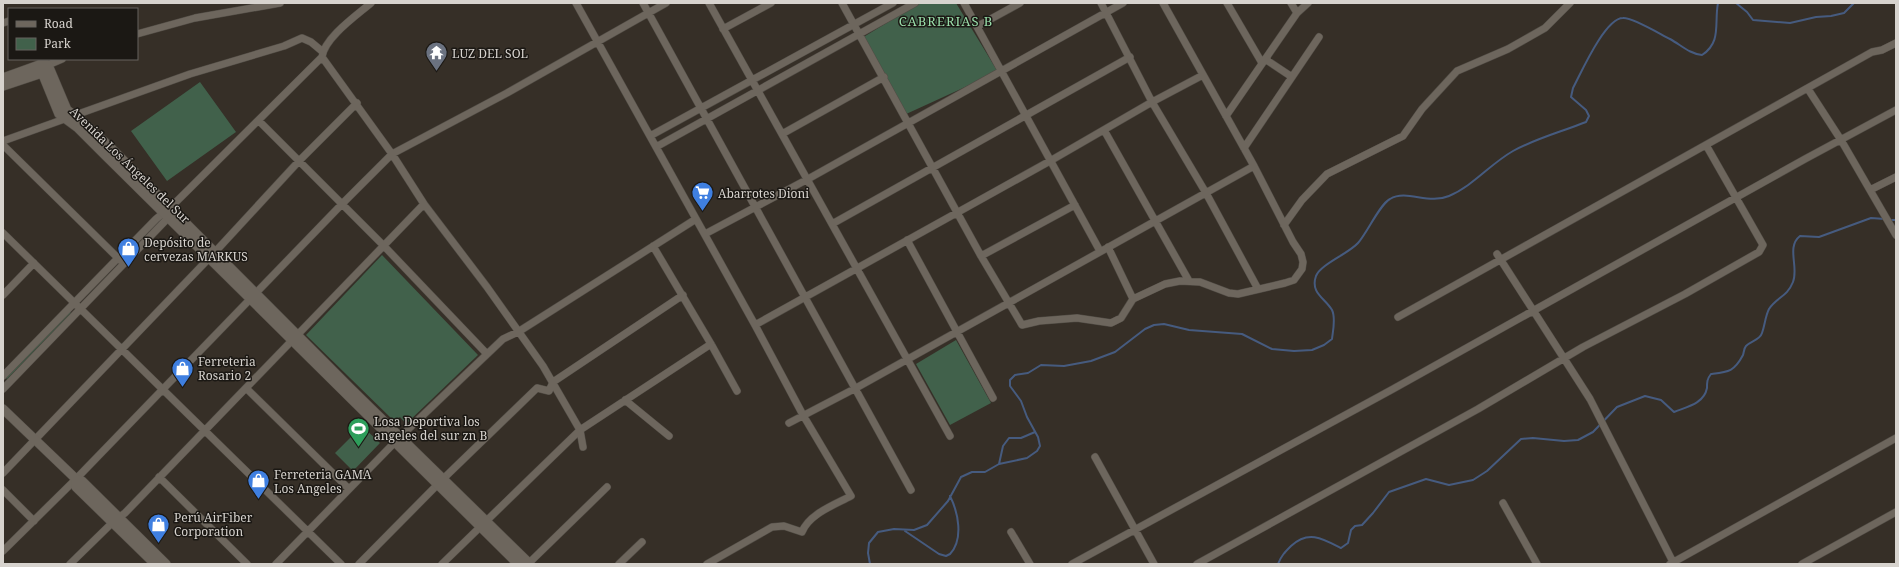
<svg xmlns="http://www.w3.org/2000/svg" width="1899" height="567" viewBox="0 0 1899 567" font-family="'Noto Serif',serif">
<style>
.green{fill:#41614b}
.lines{fill:none;stroke-linecap:round;stroke-linejoin:round}
.stream{stroke:#465b7f;stroke-width:2}
.minor-casing{stroke:#514c45;stroke-width:8}
.tertiary-casing{stroke:#514c45;stroke-width:10}
.minor{stroke:#6d665d;stroke-width:7}
.tertiary{stroke:#6d665d;stroke-width:9}
.labels{text-anchor:middle;dominant-baseline:central;stroke-width:3;stroke-linejoin:round;paint-order:stroke}
.poi-label{font-size:12px;fill:#d7d3ce;stroke:#1b1814;text-anchor:start}
.street-label{font-size:12px;fill:#d7d3ce;stroke:#1b1814}
.neighbourhood-label{font-size:13px;letter-spacing:1px;fill:#99dda9;stroke:#1b1814}
</style>
<rect width="100%" height="100%" fill="#362f27"/>
<path class="green" d="M919,3h37l42,69 -94,43 -42,-77z
M200,82l36,50 -69,49 -36,-50z
M382,255l96,100 -72,69 -6,-7 -6,4 -88,-86z
M70,312l1,1 -64,66 -1,-1z
M956,340l35,63 -41,22 -34,-61z
M362,426l18,17 -27,28 -18,-18z"/>
<g class="lines">
<path class="stream" d="M192,3h2
M1736,3l11,9 6,8 37,3 26,-6 15,-1 13,-3 10,-10
M1889,220h7
M999,464l4,-18 6,-8h12l14,-6
M905,531l34,23 7,2 4,-2c14,-15 8,-42 0,-58
M870,564l-2,-11 1,-10 9,-11 16,-3 20,1 13,-5 21,-24 13,-24 11,-5h13l14,-8 28,-6 10,-7 3,-5 -2,-9 -11,-20 -6,-16 -11,-15v-6l5,-5 13,-2 13,-8 23,1 27,-5 24,-9 30,-23 9,-4 10,-1 25,6 53,4 30,15 22,2 18,-1 12,-5 8,-6c1,-9 4,-21 0,-29 -7,-12 -22,-17 -16,-34 5,-12 32,-22 42,-33 9,-10 22,-39 32,-44 17,-10 38,6 59,-3 24,-10 41,-32 64,-45 24,-13 48,-19 73,-29l3,-6 -3,-6 -15,-13 2,-9c8,-15 32,-70 50,-70 9,-1 37,16 47,21 11,6 20,15 32,16 20,-13 12,-32 16,-52
M1278,564c3,-8 7,-12 13,-18 17,-16 31,-8 50,2l7,-5 3,-13 4,-4 7,-1 11,-12 16,-21 37,-13 23,6 24,-5 14,-9 34,-32 12,-1 31,3 14,-1 15,-8 24,-25 28,-11 16,4 13,12c12,-5 30,-8 33,-24 0,-6 0,-9 4,-14 17,-2 23,-2 32,-19 1,-3 1,-7 3,-9 5,-5 14,-6 16,-13 3,-8 3,-16 7,-24 8,-12 18,-12 24,-27 6,-15 -7,-35 7,-46l19,1 52,-19 14,1"/>
<defs>
<path id="minor" d="M576,3l179,322 48,90 48,81c-17,9 -42,18 -49,36l-18,-6 -12,1 -65,37
M643,3l268,487
M709,3l241,433
M842,3l139,253 41,69 17,-4 38,-3 34,5 10,-5 12,-19 32,-15 15,-3 20,1 29,11 9,1 47,-11 9,-3 8,-11 1,-7 -2,-8 -8,-12 -39,-76 -91,-163
M964,3l136,248
M1101,3l51,99 54,91 52,96
M1227,3l35,60
M1291,3l6,10
M3,23l6,-2
M978,26l42,-23
M723,29l48,-26
M137,34l58,-16 85,-15
M322,57l70,97 32,50 63,83 56,79 37,64 3,17
M1265,59l27,18
M48,65l14,-6
M1808,89l33,51 55,95
M1226,116l71,-103 11,-10
M259,121l125,125 102,107
M1104,130l85,151
M782,134l102,-57
M650,136l243,-133
M3,141l187,-67 94,-28 18,-8 9,4 12,10
M3,145l117,115
M656,147l259,-144
M1244,148l75,-111
M1870,190l26,-13
M832,224l298,-167
M1284,225l18,-25 25,-26 76,-38 19,-27 35,-38 51,-22 37,-21 25,-25
M3,233l338,331
M705,234l103,-55 315,-176
M907,240l86,158
M653,246l58,98 26,47
M1108,247l25,52
M1497,254l93,145 84,165
M981,256l94,-51
M3,295l31,-32
M1398,317l474,-265 10,-2 14,-7
M755,325l295,-164 102,-59 51,-27
M3,376l153,-157 11,-9
M246,388l103,101
M3,389l165,-171 2,-10 5,-5 147,-146c2,-19 35,-42 49,-54
M625,400l44,36
M789,423l67,-35 398,-222
M1095,457l59,107
M3,473l212,-221 84,-91 58,-58
M159,477l88,87
M3,490l31,31
M1503,503l34,61
M1011,532l19,32
M3,551l73,-72 266,-275 50,-50 115,-61 159,-90
M70,564l43,-42 12,-9 299,-309
M276,564l124,-127 103,-98 15,-7 178,-113
M359,564l84,-85 94,-91 12,3 4,-9 130,-87
M442,564l138,-134 131,-86
M528,564l79,-77
M619,564l23,-22
M1072,564l321,-175 412,-230 91,-49
M1197,564l281,-155 105,-62 102,-53 74,-42 4,-7 -57,-100
M1670,564l226,-126
M1802,564l94,-52"/>
<path id="tertiary" d="M39,65l20,49 19,14 27,27 413,409
M3,78l36,-13h9l19,45 14,10 31,29 239,240 179,175
M3,86l39,-13 3,-5
M3,409l73,70 6,2 84,83
M76,479v8l79,77"/>
</defs>
<use href="#minor" class="minor-casing"/>
<use href="#tertiary" class="tertiary-casing"/>
<use href="#minor" class="minor"/>
<use href="#tertiary" class="tertiary"/>
</g>
<defs>
<symbol id="temple-pin" viewBox="-11 -11 22 30"><path d="M0 17L-7.5 6A9.5 9.5 0 1 1 7.5 6Z" fill="#6b7280" stroke="#1b1814"/><path d="M0-6L5-2H3V0L6.5 2.5H4V6H1.5V3h-3V6H-4V2.5H-6.5L-3 0V-2H-5Z" fill="#fff"/></symbol>
<symbol id="supermarket-pin" viewBox="-11 -11 22 30"><path d="M0 17L-7.5 6A9.5 9.5 0 1 1 7.5 6Z" fill="#3f7fe0" stroke="#1b1814"/><path d="M-6-5.5h2.5l.6 2H6L4.5 2H-2.5L-4.4-4H-6ZM-1.5 3.2a1.3 1.3 0 1 0 .1 0ZM3 3.2a1.3 1.3 0 1 0 .1 0Z" fill="#fff"/></symbol>
<symbol id="shop-pin" viewBox="-11 -11 22 30"><path d="M0 17L-7.5 6A9.5 9.5 0 1 1 7.5 6Z" fill="#3f7fe0" stroke="#1b1814"/><path d="M-5-2.5h2.3a2.7 3.5 0 0 1 5.4 0H5L5.5 6h-11ZM-1.5-2.5h3a1.5 2.3 0 0 0-3 0Z" fill="#fff"/></symbol>
<symbol id="stadium-pin" viewBox="-11 -11 22 30"><path d="M0 17L-7.5 6A9.5 9.5 0 1 1 7.5 6Z" fill="#2e9e5b" stroke="#1b1814"/><path d="M0-5a6.5 5 0 1 0 0 10a6.5 5 0 1 0 0-10ZM-3.5-1.8h7v3.6h-7Z" fill="#fff"/></symbol>
</defs>
<g fill-rule="evenodd">
<use href="#temple-pin" x="424" y="40" width="25" height="34"/>
<use href="#supermarket-pin" x="690" y="180" width="25" height="34"/>
<use href="#shop-pin" x="116" y="236" width="25" height="34"/>
<use href="#shop-pin" x="170" y="356" width="25" height="34"/>
<use href="#stadium-pin" x="346" y="416" width="25" height="34"/>
<use href="#shop-pin" x="246" y="468" width="25" height="34"/>
<use href="#shop-pin" x="146" y="512" width="25" height="34"/>
</g>
<g class="labels">
<g class="poi-label">
<text x="452" y="53">LUZ DEL SOL</text>
<text x="718" y="193">Abarrotes Dioni</text>
<text x="144" y="242">Depósito de<tspan x="144" dy="14">cervezas MARKUS</tspan></text>
<text x="198" y="361">Ferreteria<tspan x="198" dy="14">Rosario 2</tspan></text>
<text x="374" y="421">Losa Deportiva los<tspan x="374" dy="14">angeles del sur zn B</tspan></text>
<text x="274" y="474">Ferreteria GAMA<tspan x="274" dy="14">Los Angeles</tspan></text>
<text x="174" y="517">Perú AirFiber<tspan x="174" dy="14">Corporation</tspan></text>
</g>
<g class="street-label">
<text transform="translate(130 165) rotate(44)">Avenida Los Ángeles del Sur</text>
</g>
<g class="neighbourhood-label">
<text x="946" y="21">CABRERIAS B</text>
</g>
</g>
<rect width="1899" height="567" fill="none" stroke="#d7d3ce" stroke-width="8"/>
<rect x="8" y="8" width="130" height="52" fill="#1b1814" stroke="#66635e"/>
<rect x="16" y="21" width="20" height="6" fill="#6d665d" stroke="#66635e"/>
<text x="44" y="28" font-size="12" fill="#d7d3ce">Road</text>
<rect x="16" y="38" width="20" height="12" fill="#41614b" stroke="#66635e"/>
<text x="44" y="48" font-size="12" fill="#d7d3ce">Park</text>
</svg>
